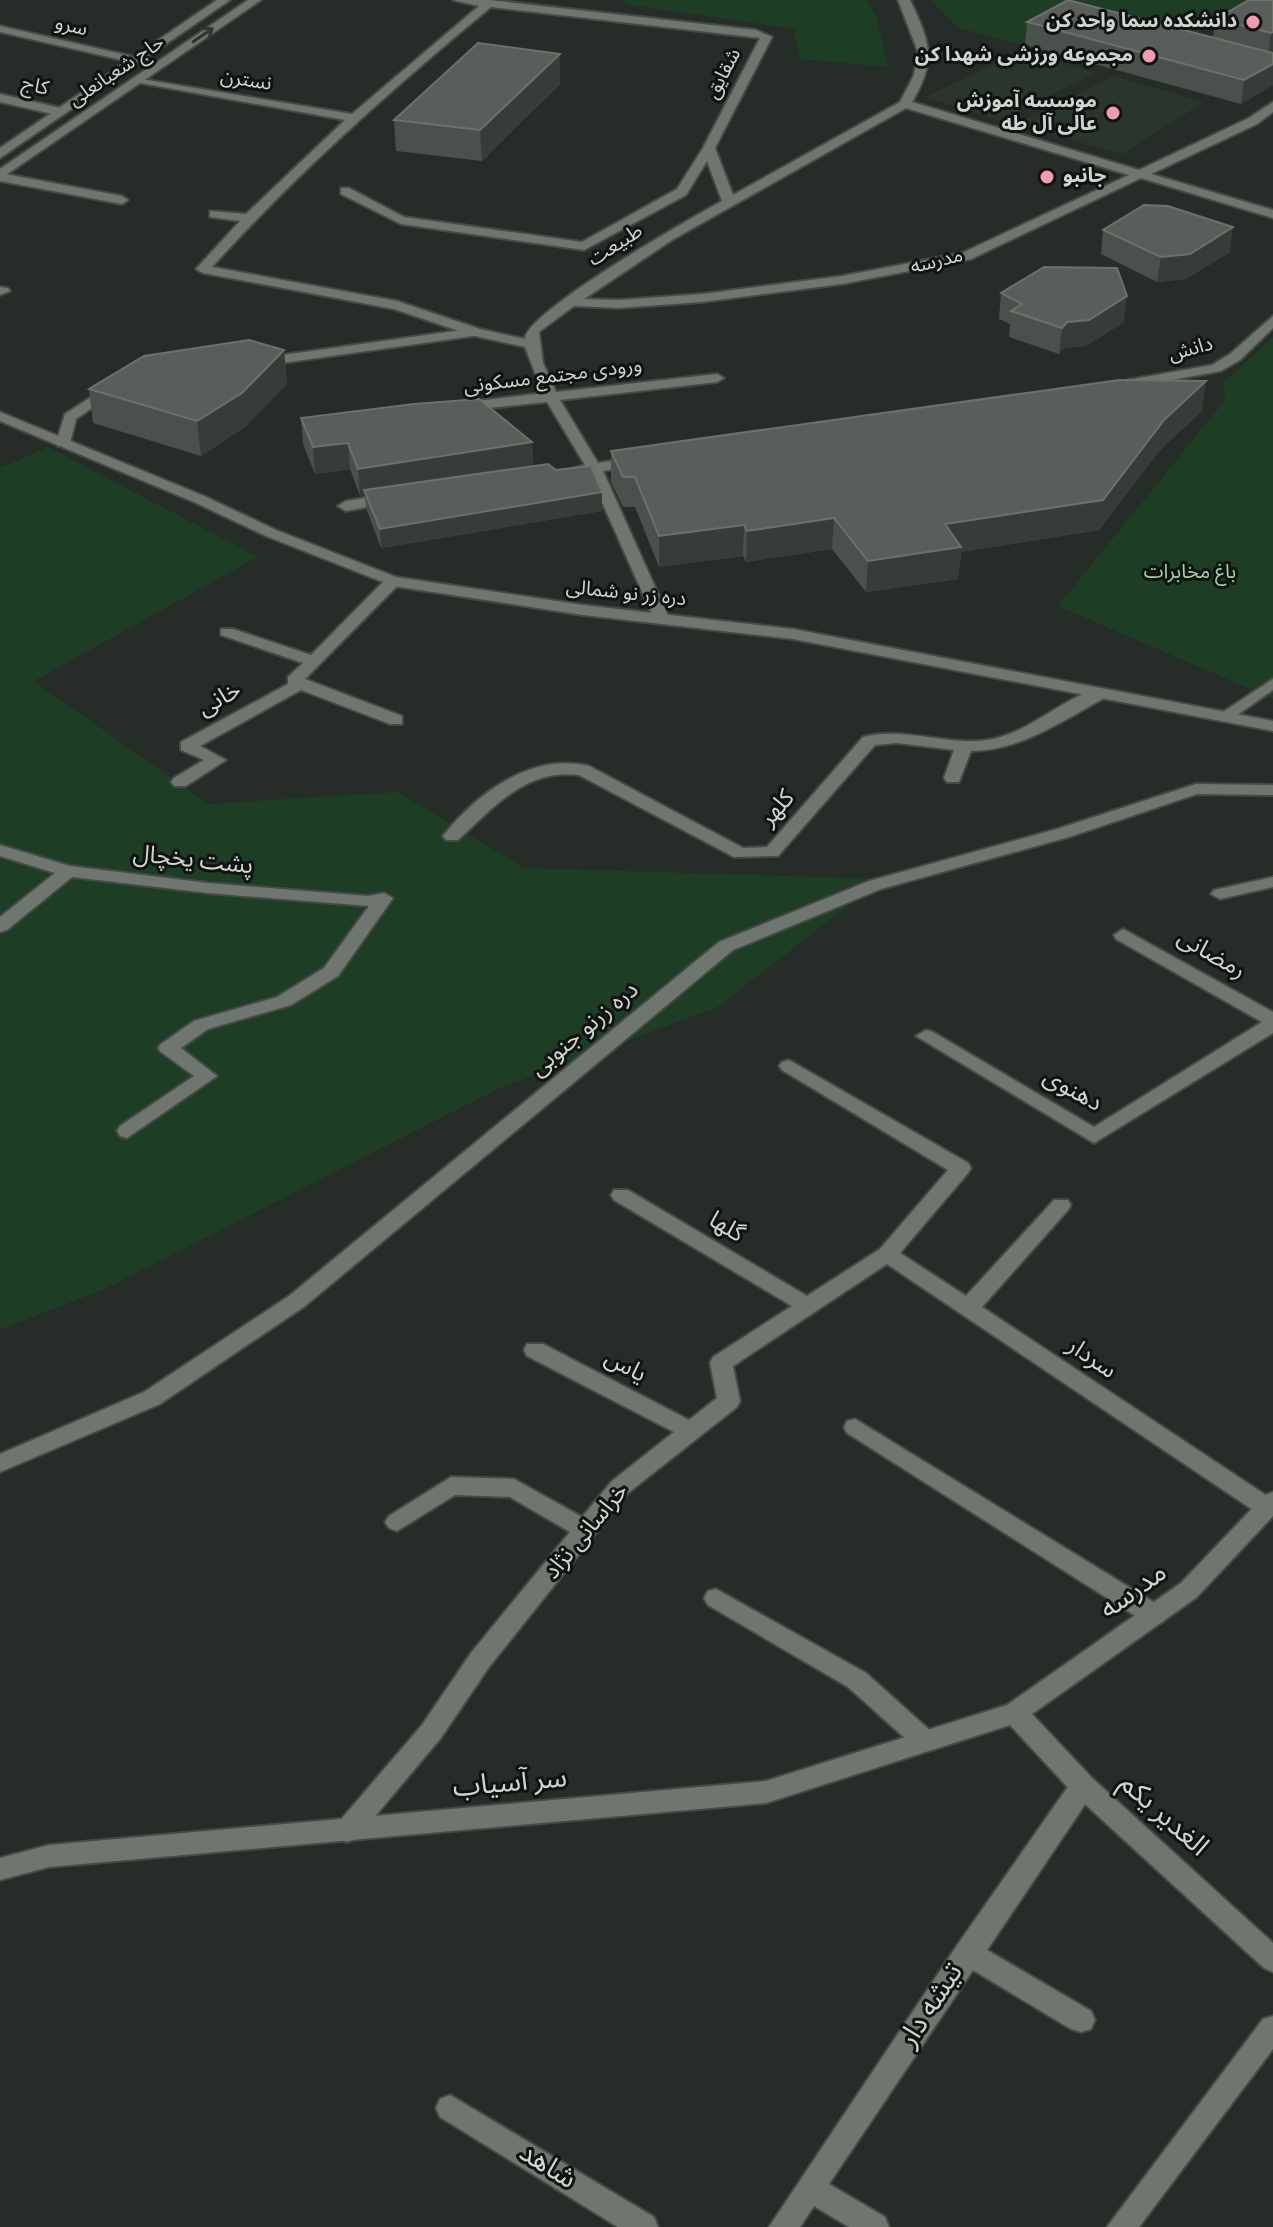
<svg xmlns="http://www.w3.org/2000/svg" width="1273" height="2227" viewBox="0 0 1273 2227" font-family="Overpass,'Noto Sans Arabic',sans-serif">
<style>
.built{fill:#2a352c}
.green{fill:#1d3d25}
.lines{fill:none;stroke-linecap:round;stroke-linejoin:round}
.service-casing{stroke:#454a46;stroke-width:4}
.minor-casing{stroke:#454a46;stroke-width:4}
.tertiary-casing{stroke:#454a46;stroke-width:4}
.service{fill:#6f7670;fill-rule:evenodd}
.minor{fill:#6f7670;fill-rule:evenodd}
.tertiary{fill:#6f7670;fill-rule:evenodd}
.wall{fill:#4a504b}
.shaded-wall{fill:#363c37}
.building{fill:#595e5a;stroke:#6c716c;stroke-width:2}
.oneway{stroke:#323632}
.poi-dot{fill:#f19ab4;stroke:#111311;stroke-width:3}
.labels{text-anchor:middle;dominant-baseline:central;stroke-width:6;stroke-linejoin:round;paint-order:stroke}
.far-poi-label{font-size:20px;font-weight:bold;fill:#d1d5d2;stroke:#111311;text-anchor:end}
.far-street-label{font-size:20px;fill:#d1d5d2;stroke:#111311}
.far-park-label{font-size:20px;fill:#9ad6a7;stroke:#111311}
.street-label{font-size:24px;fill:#d1d5d2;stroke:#111311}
.near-street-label{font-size:28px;fill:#d1d5d2;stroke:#111311}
</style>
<rect width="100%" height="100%" fill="#262c27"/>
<path class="built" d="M1021,51l75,22 -97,47 -74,-23z
M1114,76l90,26 -82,52 -106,-30z"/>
<path class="green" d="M626,0h241l9,15 12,52 -89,-8 -5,-30 -171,-25z
M931,0h326l-75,41 91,26v18l-32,19 -282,-76z
M1273,337v362l-215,-93 167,-206 -2,-17z
M48,447l210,110 -224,124 174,123 190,-12 126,76 358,11 -164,128 -218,81 -393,200 -107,42v-862z"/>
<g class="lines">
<defs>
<path id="service" d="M476,328l6,4 -2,3 -219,31 -6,-4 6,-4z
M105,388l11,3 -40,28 -6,24 -12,3 -2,-3 9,-29z
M1273,679v11l-43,30h-10v-6z"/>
<path id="minor" d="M453,0h36l267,30 16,7 -57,111 18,47 167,-93 14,-27 4,-23 -20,-52h12c20,42 27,60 2,102l227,68 110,-52 24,-16v10l-16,12 -106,50 122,36v8l-132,-40 -170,81 -129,25 -140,18 -83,6 -45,-2 -35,26 4,31 13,29 161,-18 7,4 -7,4 -157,18 38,63 40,-6 7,4 -7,4 -35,6 66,147 -2,3h-12l-66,-148 -22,3 -7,-4 25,-7 -38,-63 -86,9 -7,-4 7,-4 82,-10 -18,-46 -54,-12 -77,-26 -191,-36 -7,-4 44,-48 -30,-4v-6l36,3 99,-94 -216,-39 6,-3 217,36 127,-108zM491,7l269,31 -57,110 -26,41 -95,53 -178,-25 -55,-29h-8v6l60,30 183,26 102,-55 21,-34 15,40c-31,17 -196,111 -197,138l-45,-10 -83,-28 -185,-34c86,-95 181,-179 279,-260zM906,108l223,67 -167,78 -120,23 -140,18 -83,6 -35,-1 88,-59z
M0,26l135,31 6,3 -6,3 -135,-31z
M0,94l65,15 2,3 -6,4 -61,-14z
M0,173l122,23 6,4 -6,4 -122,-23z
M0,287l8,1 2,3 -10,4z
M1273,316v12l-33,32 -19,11 -93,17 -7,-4 7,-4 84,-15 18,-11z
M389,494l8,5 -3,3 -48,9 -8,-5 8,-5z
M393,576l8,5 -2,3 -94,95 97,37v8h-12l-89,-34 -101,56 26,14 -40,26h-12l-3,-4 3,-4 30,-18 -23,-10v-8l107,-58v-7l15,-14 -82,-28v-6h12l78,26 76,-77z
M1100,688l8,5 -2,4c-42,23 -86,54 -135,54l-12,31h-12l-3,-4 10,-28 -57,-7 -22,2 -97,111 -44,1 -155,-82c-53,-7 -85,32 -121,65h-12l-3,-4c34,-43 89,-84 146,-70l154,82 24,-1 96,-110c44,-11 87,11 130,2 40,-9 71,-42 107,-51z
M1196,784l77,1v10l-76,-1 -128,43 -188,52 -148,61 -428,356 -145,98 -160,68v-18l144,-62 145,-96 430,-354 150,-61 188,-52z
M0,845l70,21 138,17 160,13 16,-3 9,5 -55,78 -47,29 -83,24 -27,19 36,28 -90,62 -7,-2 -3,-5 3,-5 74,-50 -33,-24 -3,-4 3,-4 33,-23 83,-24 47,-29 45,-62 -161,-13 -136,-16 -65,53 -7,2v-15l55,-44 -55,-17z
M1273,877v10l-53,12 -9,-5 3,-4z
M1123,929l150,83v21l-179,110 -178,-107 10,-6 7,2 161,95 168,-105 -146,-83 -2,-4z
M789,1060l179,103 3,5 -3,5 -68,80 66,43 88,-96h14l3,5 -3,5 -86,97 291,193v15l-14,-1 -372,-250 -154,102 7,35 -3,6 -109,86 -139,174 -49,72 -84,100 -9,3 -9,-3 -4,-8 4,-8 84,-98 49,-72 99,-121 -60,-35 -55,-2 -58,36 -8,-3 -4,-6 4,-6 62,-39 63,2 68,38 30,-36 62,-49 -147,-76 -3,-6 3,-6h16l146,76 28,-22 -7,-35 3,-6 79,-51 -178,-106 -3,-5 3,-5h14l179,106 73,-47 68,-79 -166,-100 -3,-4 3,-4z
M855,1419l308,189 3,7 -3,7 -9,2 -9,-2 -298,-189 -3,-6 3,-6z
M716,1589l150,84 68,61 4,7 -4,7 -9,3 -9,-3 -68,-61 -140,-82 -4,-7 4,-7z
M1083,1775l9,3 4,8 -4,8 -105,156 104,61 4,9 -4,9 -10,3 -10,-3 -98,-59 -144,214 56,33 4,10h-40l-35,-21 -14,21h-31l189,-283 116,-166z
M1273,2016v33l-134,178h-32l156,-208z
M450,2095l204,122 4,10h-40l-178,-110 -4,-9 4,-9z"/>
<path id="tertiary" d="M217,0h13l-230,158v-10z
M248,0h13l-261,179v-10z
M0,412l204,84 72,34 120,47 187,28 210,24 480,92v10l-480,-92 -210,-24 -190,-29 -127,-50 -72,-34 -194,-81z
M1273,1492v24l-76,81 -165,117 60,64 181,165v29l-9,-4 -190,-174 -64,-69 -244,78 -717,64 -49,13v-22l49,-13 717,-64 241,-76 174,-122 84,-88z"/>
</defs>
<use href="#service" class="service-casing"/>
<use href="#minor" class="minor-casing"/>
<use href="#tertiary" class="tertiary-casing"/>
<use href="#service" class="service"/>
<use href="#minor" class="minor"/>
<use href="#tertiary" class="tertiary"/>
</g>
<path class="wall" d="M1273,0v85l-32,19 -216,-59 2,-23 186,15 3,-18z
M560,54v30l-78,77 -86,-10 -2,-31z
M1103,230l127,22 -44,27 -29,3 -56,-28z
M1001,293l123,29 -38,24 -22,2 -5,6 -50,-17 1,-13 -11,-5z
M284,350l3,34 -42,43 -44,29 -108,-33 -4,-34z
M1202,411l-42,39 -61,80 -138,22 -3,27 -92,13 -34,-43 -86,13 -3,-6 -84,11 -24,-60h-12l-12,-25v-31z
M301,418l231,24 1,24 23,4 46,22v19l-221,37 -15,-40 -1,-13 -5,1 -10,-27 -35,5 -12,-30z"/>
<path class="shaded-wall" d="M1273,32v27l-6,3 4,-29z
M560,54v30l-78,77 -2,-31z
M1273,64v21l-32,19 3,-24z
M1233,227l-3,25 -44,27 -29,3 4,-25z
M1127,296l-3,26 -38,24 -22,2 -5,6 3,-26 5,-6z
M284,350l3,34 -42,43 -44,29 -4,-35z
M1206,381l-4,30 -42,39 -61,80 -138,22 -3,27 -92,13 2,-31 296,-141z
M532,442l1,27 -169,21 1,5 -5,1 -2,-27z
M348,443l2,26 -35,5 -2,-27z
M602,492v19l-221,37 -1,-19z
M834,518l-2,31 -86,13 1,-31z
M744,525l-1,31 -84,11v-31z"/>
<path class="building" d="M1068,0l205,53v11l-29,16 -217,-58z
M1249,0h24v32l-2,1 -55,-14z
M478,43l82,11 -80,76 -86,-10z
M1144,205l24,1 65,21 -43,27 -29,3 -58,-27z
M1044,267l73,1 10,28 -38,24 -22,2 -5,6 -51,-17 11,-7 -21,-11z
M249,340l35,10 -42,43 -45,28 -108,-32 55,-33z
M1119,380l87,1 -42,39 -61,80 -158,24 16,23 -93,14 -34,-43 -87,13 -3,-6 -85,11 -24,-59h-12l-12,-26z
M479,399l53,43 -174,27 -10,-26 -35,4 -12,-29 113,-14z
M548,464l8,6 35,-4 11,26 -222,37 -16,-39z"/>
<defs><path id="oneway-shaft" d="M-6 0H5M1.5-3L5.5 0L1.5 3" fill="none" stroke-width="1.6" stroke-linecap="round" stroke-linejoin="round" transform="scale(2)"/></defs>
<use class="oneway" href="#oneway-shaft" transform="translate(203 35) rotate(-34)"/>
<g class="poi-dot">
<circle cx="1253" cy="22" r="8"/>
<circle cx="1149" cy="56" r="8"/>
<circle cx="1113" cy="113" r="8"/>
<circle cx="1047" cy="177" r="8"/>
</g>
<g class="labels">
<g class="far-poi-label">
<text x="1237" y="22">دانشکده سما واحد کن</text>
<text x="1133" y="56">مجموعه ورزشی شهدا کن</text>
<text x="1097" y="102">موسسه آموزش<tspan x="1097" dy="23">عالی آل طه</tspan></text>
<text x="1063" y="177" text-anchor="start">جانبو</text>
</g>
<g class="far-street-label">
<text transform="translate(71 27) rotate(13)">سرو</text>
<text transform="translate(117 72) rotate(-34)">حاج شعبانعلی</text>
<text transform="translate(724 74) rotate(-62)">شقایق</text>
<text transform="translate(246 81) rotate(9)">نسترن</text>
<text transform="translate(35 87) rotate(13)">کاج</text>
<text transform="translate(616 246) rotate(-33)">طبیعت</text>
<text transform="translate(937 262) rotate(-14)">مدرسه</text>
<text transform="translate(1191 350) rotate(-15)">دانش</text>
<text transform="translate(553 377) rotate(-7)">ورودی مجتمع مسکونی</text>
<text transform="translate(626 594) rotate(6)">دره زر نو شمالی</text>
</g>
<g class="far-park-label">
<text x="1190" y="573">باغ مخابرات</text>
</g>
<g class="street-label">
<text transform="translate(220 700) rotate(-29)">خانی</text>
<text transform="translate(778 809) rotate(-49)">کلهر</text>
<text transform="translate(193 861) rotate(6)">پشت یخچال</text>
<text transform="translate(1211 955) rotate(30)">رمضانی</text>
<text transform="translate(585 1030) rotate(-40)">دره زرنو جنوبی</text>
<text transform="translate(1072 1091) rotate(29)">دهنوی</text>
<text transform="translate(726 1228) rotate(31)">گلها</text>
<text transform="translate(1091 1359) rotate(34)">سردار</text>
<text transform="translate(625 1367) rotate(28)">یاس</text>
<text transform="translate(587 1532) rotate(-50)">خراسانی نژاد</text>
</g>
<g class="near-street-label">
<text transform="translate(1134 1592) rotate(-36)">مدرسه</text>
<text transform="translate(510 1784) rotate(-5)">سر آسیاب</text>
<text transform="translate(1163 1816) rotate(42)">الغدیر یکم</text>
<text transform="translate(932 2006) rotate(-57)">تیشه دار</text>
<text transform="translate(547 2167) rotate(32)">شاهد</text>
</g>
</g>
</svg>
